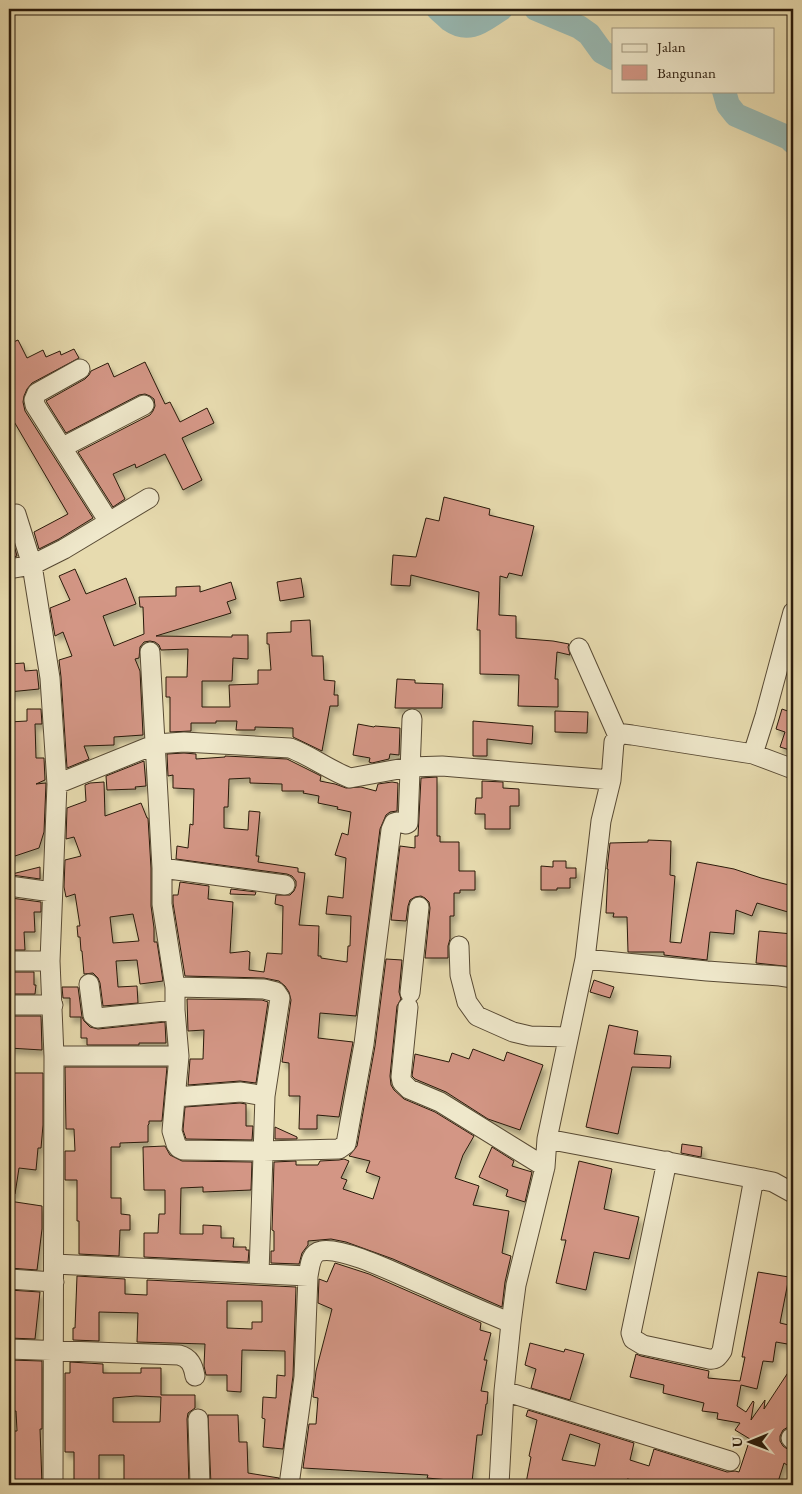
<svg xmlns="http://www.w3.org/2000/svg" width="802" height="1494" viewBox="0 0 802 1494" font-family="'EB Garamond',serif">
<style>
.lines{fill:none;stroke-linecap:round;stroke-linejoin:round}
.river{stroke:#98b9b3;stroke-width:24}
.building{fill:#d39685;stroke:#291a0b;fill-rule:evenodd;filter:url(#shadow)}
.minor-casing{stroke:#584a34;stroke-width:21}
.minor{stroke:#efe8cb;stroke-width:19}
</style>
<defs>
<filter id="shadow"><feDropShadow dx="3" dy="5.5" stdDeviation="2.5" flood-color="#0004"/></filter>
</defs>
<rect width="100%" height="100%" fill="#e7dbaf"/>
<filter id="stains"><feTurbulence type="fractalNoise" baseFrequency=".004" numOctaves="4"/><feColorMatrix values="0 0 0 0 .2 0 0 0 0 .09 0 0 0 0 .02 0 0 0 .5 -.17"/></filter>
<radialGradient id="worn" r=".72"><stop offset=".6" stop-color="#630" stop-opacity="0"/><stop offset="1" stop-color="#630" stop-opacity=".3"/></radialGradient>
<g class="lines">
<path class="river" d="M438,9c4,4 8,7 12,11 20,14 33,0 51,-11
M536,9l43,18 10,7 13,18 11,6
M724,91l4,14 8,10 53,23 4,4"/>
</g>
<path class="building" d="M18,340l9,18 16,-8 3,7 14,-6 1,4 13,-6 5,9 -47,25 -5,6 -3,7 -1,6 2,9 68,107 -34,21 -20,10 -5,-17 34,-18 -59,-101v-69z
M145,362l20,42 5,-2 10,20 27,-14 7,15 -32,15 20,42 -19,10 -18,-36 -29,14 -1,-4 -22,10 12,25 -12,8 -35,-55 72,-37 3,-4 2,-5 -1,-7 -4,-3 -5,-2 -6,1 -73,38 -20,-32 39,-22 4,-4 2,-4 17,-8 6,14z
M444,497l46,12 -1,6 45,11 -12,50 -13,-3 -2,5 -7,-2 -1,39 17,1v22l37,3 16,3 -1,3 2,8 -13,-3 -2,27h3v28l-40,-1 1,-31 -39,-1v-44h-3l2,-38 -68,-17 -1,11 -19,-1 2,-30 23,2 10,-39 13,3z
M9,542h4l4,14 -8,2z
M75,569l11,25 40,-16 10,26 -33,12 11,30 30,-12 -1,-27h-3l-1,-10 37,-1v-9l24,-1v6l31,-10 5,17 -9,3 4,11 -75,23 76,1v-2h16v24l-15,-1 -1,23h-30v26h28l-1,-22 29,-1v-14h13l-2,-26h-2v-11l24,-1v-11l19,-1 2,36h11l1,24 11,1 -1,14h4v11h-8l-8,45 -29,-14v-9l-38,-1v3h-19l1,-9h-21v2h-25v8l-21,1v-35h-4v-20h21l1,-28 -27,1 -2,-5 -4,-3 -5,-1 -6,1 -4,5 -1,11 -4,1 5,12 3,64 -29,2v8l-30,1 5,13 -22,9 -6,-91 -2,-17 13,-4 -9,-24 -8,4 -5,-28 20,-8 -11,-24z
M301,578l3,19 -24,4 -3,-19z
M24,663l1,8 12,-1 2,19 -30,3v-28z
M397,679l18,1v3l28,1 -1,24h-47z
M27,709h14l1,15h-7l1,34h8l1,22 -9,4 10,-1 -2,49 -5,16 -30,10v-45l2,-11 2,-21h-2v-30h-1l-1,-29 18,-1z
M782,709l11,4v38l-13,-4 5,-15 -9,-3z
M555,711l33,1 -1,21 -32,-1z
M473,721l60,5 -1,18 -45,-5v17h-14z
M358,724l16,3 1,-1 25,2 -1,27 -9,-1 -1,5 -17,4 -3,-1 1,-4 -17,-3z
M184,753l12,1v5l29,-2v-1l62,3 34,17 -1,5 15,3 11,4 15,-1 15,4 2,-7 14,-2 6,1 -1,28 -7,1 -4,3 -6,14 -24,187 -36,-3 -2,25 35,4 -14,75 -22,-2v14h-18l1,-33h-11v-33l-7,-1 9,-62 -2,-8 -4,-6 -6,-5 -15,-3 -79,-2 -12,-73v-8h5l2,-13 29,4 -1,13 25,3 -3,51 18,-2 1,1h1l-1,18 15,2 3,-19 15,1 1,-48 -8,-2 1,-9h14l4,-4 2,-5v-5l-4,-5 -5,-2 -111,-15 1,-13 11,2 2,-24 3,1 1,-36 -21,-1v-13l-5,1 -1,-22zM250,778v5l32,1v7h22l-1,2 16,3 -1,7 20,4 -1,2 14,3 -3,23 -6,-2 -7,22 11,3 -3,40 -15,-2 -2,18 25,2 -1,30h-2l-1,16 -26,-4v-2h-3l1,-30 -20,-1 6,-52 -7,-1v-4l-40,-6 1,-6h-3l4,-44 -11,-1 -1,19 -24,-2v-21h4l1,-28z
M144,761l2,25 -11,1 1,2 -29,1 -1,-14z
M437,777v59h3v6h19v29h16v19h-15v3h-6v23h-4v23l-2,7v12h-23l5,-50 -1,-6 -4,-4 -4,-2 -6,1 -5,3 -2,6 -2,15 -15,-1 9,-74 15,2v-12h3l3,-58z
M482,781l21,1v6l16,1v17h-9v23h-25v-15h-10l1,-16h6z
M104,782l1,34 36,-13 6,15h1l3,50v38l3,22v14h3l6,39 -23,3 -3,-24 -21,1 2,26 19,-1 1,17 -35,3 -3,-23 -2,-5 -5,-5 -9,1 -2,-23h-1l-1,-14h-2l-1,-11h3l-5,-32 -9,3 -2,-10 1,-27 16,-4 -7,-19 -8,2 1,-31 19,-7 -1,-16 5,-2zM133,914l6,27 -26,2 -3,-26z
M648,840l23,1 -1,34 5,1 -5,66 11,1 16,-81 37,7 27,9 32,8v6l-5,20 -31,-9 -5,13 -16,-6 -2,24 -24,-2 -3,28 -43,-5v-3h-36l-1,-35h-14l1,-4h-8l2,-44h-1l3,-26 38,-1z
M553,861h13v7h10v10h-6v10h-13v2h-16v-24l12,1z
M40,867v12l-28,-4v-1z
M231,889l25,3 -1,3 -25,-1z
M11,898l30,4v10h-7l1,20h-11l1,18h-16v-34h1z
M759,931l34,3v33l-37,-4z
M386,959l16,1 -3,32 2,7 -4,7 -7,70 1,9 3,5 10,9 31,13 39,24 -11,19 -8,23 24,8 -6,19 36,6 -7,42 9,3 -6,26 -3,25 -109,-48 -47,-17 -15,-3 -23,2v4l-6,8 -3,11 -28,-1v-12h3v-20l-2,-1 2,-68 22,-1v4h22l2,-4 19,-1 5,-1 5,2 -8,17 6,2 -4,9 30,10 7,-22 -14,-5 4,-11 -21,-5 8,-10 18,-100z
M9,972h25v13h2l-1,9h-26z
M594,980l20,7 -4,11 -20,-6z
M62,987h16l4,30 2,4 6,6 8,2 67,-7 1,21h-27v2h-52v-7h-6v-21h-11v-19h-7z
M187,999l75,1 6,2 -12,81 -16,-2 -52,4 2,-26h13l1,-29 -16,1z
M9,1016h32l1,34 -33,-2z
M609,1025l29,6 -4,23 37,2 -1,12 -38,-1 -14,67 -32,-7z
M473,1049l31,12 3,-9 36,13 -23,65 -32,-11 -42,-27 -31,-13 -3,-3 3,-22 34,8 3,-9 17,6z
M65,1067h102l-5,54h-13v3l-1,1v17l-28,1v4h-9v51h10v16l9,1v15h-10l-1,26 -40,-2v-33h-2v-41h-12v-29h10l-1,-22h-8z
M9,1073h34v52l-2,23h-3l-2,22 -17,-2 -4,26h-6v-75l2,-31h-2z
M240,1103l6,1v22h7l-1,14 -66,-1 -3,-9 2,-23z
M275,1127l22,10v2h-22z
M682,1144l20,3 -1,10 -20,-4z
M165,1146l5,9 12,6 70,1 -1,28 -48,2v-5l-22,1 -1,46h23v-9l18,1v12h13l-1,9h13v3h3l-1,12 -104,-5v-24h14l1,-19h6v-24h-21l-1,-43z
M492,1147l22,14 -2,5 20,6 -7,30 -19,-6 2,-6 -29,-13z
M579,1161l33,8 -8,40 35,8 -10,42 -35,-7 -8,38 -30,-7 10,-43h-5z
M9,1201l33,5v23l-5,41 -28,-2z
M335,1263l34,11 112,49 -1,7 11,3 -7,27h3l-6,31 7,1 -1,12h-1l-4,31h-5l-5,47 -9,-1v4h-14v-5l-22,-2 1,-3 -125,-7 6,-44h7l2,-26 -5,-1 3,-26 16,-62 -14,-6 1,-24 8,3z
M758,1272l31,5 -9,46 13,3v19l-17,-3 -3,20 -10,-1 -6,28 -16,-4 -4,21 9,6 7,-11 1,1 -3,18 14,-20 -1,9 29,-44v62h-5l-5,3 -3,6v5l3,5 7,5h3v18l-9,-6 -7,22h-128l-21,-6h-1l-2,6h-85l-14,-2 5,-26 -2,-1 8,-36 -11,-4 2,-6 106,33 -4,17 19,6 5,-17 73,23 8,-1 4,1 11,-33 -15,-9 5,-7 -23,-4 1,-6 -16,-2 2,-8 -41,-10 1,-8 -34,-8 6,-23 5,2 68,15 -1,7 32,3 5,-24h-3zM570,1434l30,10 -5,22 -33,-6z
M77,1276l48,3v15l22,1v-15l149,7 -3,89 -10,73 -20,-2 2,-28 -3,-1 1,-21 13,1 1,-23 8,1v-25l-43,-1 -1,42 -14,-1v-16h-21l-2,-9 1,-22 -68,-2 1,-29 -39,-1v29l-26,-1v-12h2zM227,1301h35v21h-10v7l-25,-1z
M9,1290l31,2 -5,47 -26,-1z
M530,1343l34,9 1,-3 19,5 -14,46 -39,-12 5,-19 -11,-4z
M10,1360l32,1v68h-2l2,56h-33v-21h3l-1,-33h6l-1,-20h-7v-43h1z
M70,1362l33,2v9h38v-5h20v27h34v13l-7,5 -1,6 2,66h-65v-30h-25v30h-25v-33h-9v-79h5zM136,1396l25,1 -1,25h-47v-24z
M208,1415h30l1,27h8l1,31 31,5 -1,7h-67z"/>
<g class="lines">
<defs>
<path id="minor" d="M80,369l-43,24 -3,7 1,5 74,117
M63,447l81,-42
M9,569l23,-4 -16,-51
M579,648l39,88
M150,652l12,216v36l13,83v23l4,46 -7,75 4,13 3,4 4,2 80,1 76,-2 7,-5 18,-100 27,-214 3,-7 3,-1 9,2 2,-1 4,-104
M753,754l12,-38 28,-104
M57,784l99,-40 28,-2 106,6c21,8 39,22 60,30l60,-11 32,-1 169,14
M162,868l123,17
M9,886l43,6
M459,946l1,29 7,27 10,14 36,16 17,4 38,1
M585,959l122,12 73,5 13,2
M9,961h41
M89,984l4,31 4,3 78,-8
M175,987l89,2 12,3 4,6 -15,98 -6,177
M410,993l9,-86
M9,1005h44
M408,1007l-7,70 1,5 7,7 31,13 105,65
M54,1056h125
M175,1097l66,-5 24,4
M547,1139l226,43 20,11
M667,1161l-36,172 2,6 10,6 66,14c7,1 9,-2 13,-8l32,-173
M54,1264l254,12
M9,1279l45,3
M9,1349l170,6c11,3 14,10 16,21
M504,1391l226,70
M198,1419l2,66
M791,1438l2,2
M53,1485l1,-429 -4,-95 7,-177 -7,-106 -18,-113 32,-16 85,-51
M289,1485l15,-108 4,-101c2,-9 2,-23 13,-25 22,-5 83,26 105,35 28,13 56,25 85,37
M499,1485l5,-94 7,-68 5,-38 29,-118 2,-28 38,-180 16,-138 10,-41 3,-38 4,-6 6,-2 8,1 121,19 40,15"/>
</defs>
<use href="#minor" class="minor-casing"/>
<use href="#minor" class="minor"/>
</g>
<rect width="802" height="1494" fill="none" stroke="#e7dbaf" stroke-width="30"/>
<rect x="10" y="10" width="782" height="1474" fill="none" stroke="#291a0b" stroke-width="2.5"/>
<rect x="15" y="15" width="772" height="1464" fill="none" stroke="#291a0b"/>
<rect x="612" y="28" width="162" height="65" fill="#efe8cb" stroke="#a0967e"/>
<rect x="622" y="44" width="25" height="8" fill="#efe8cb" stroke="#a0967e"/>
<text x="657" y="52" font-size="15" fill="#291a0b">Jalan</text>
<rect x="622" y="65" width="25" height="15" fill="#d39685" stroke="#a0967e"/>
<text x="657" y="78" font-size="15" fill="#291a0b">Bangunan</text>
<g transform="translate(750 1442) rotate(269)" stroke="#efe8cb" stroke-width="4" paint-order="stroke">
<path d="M0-4L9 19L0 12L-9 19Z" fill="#291a0b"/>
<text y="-8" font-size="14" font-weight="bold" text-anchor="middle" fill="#291a0b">U</text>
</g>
<rect width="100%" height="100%" filter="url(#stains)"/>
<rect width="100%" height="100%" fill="url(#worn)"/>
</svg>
